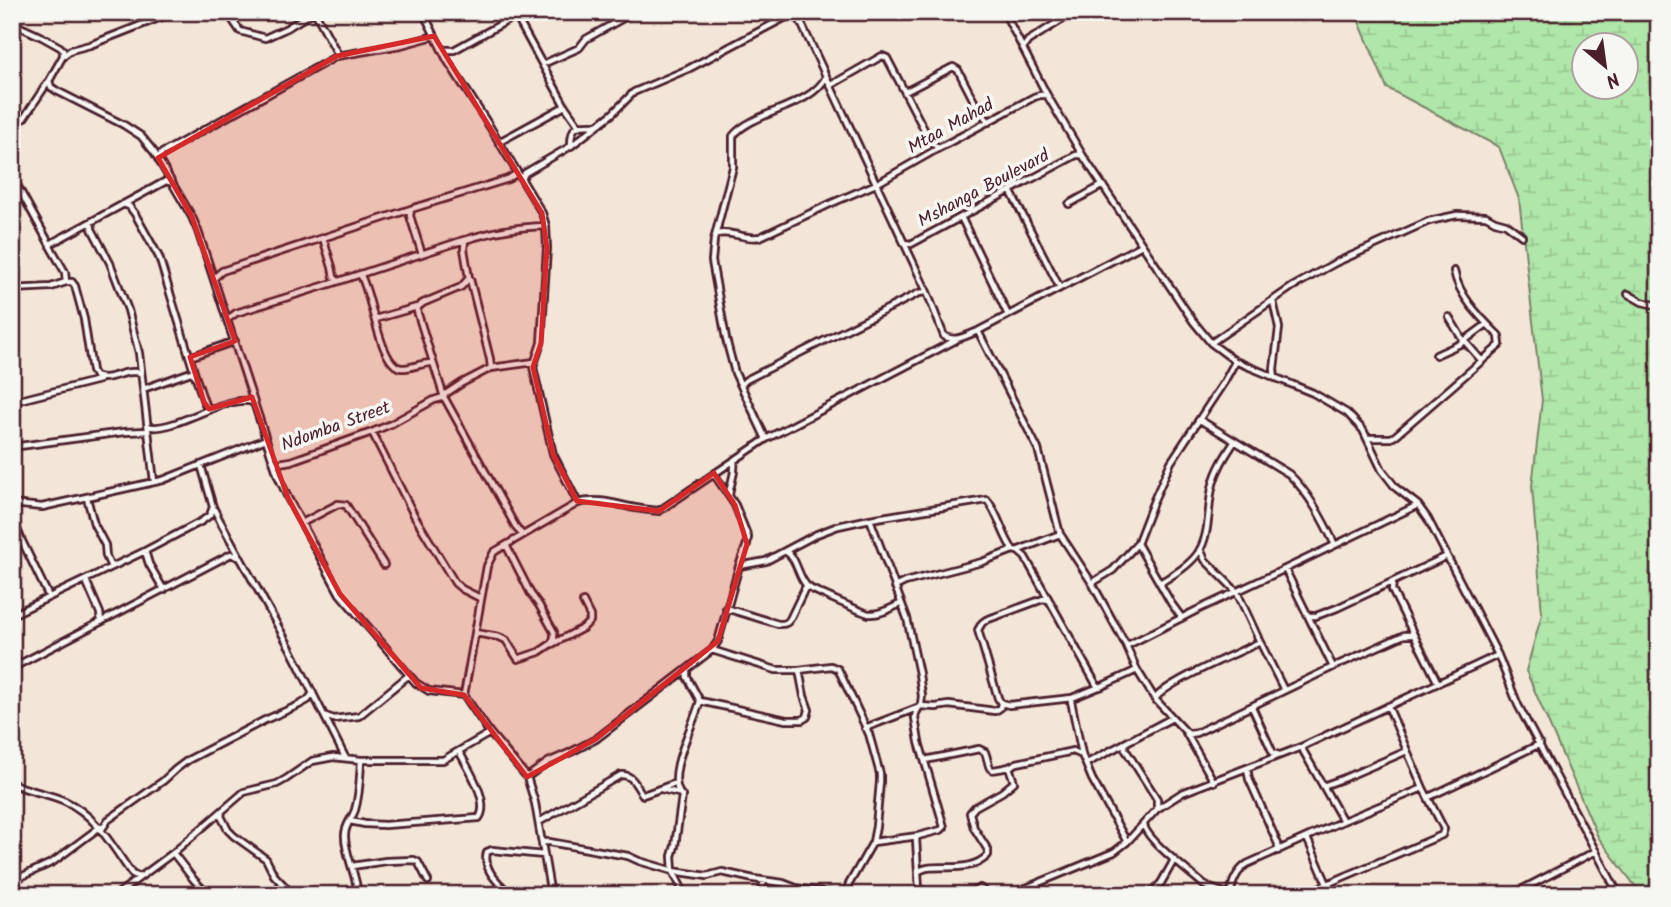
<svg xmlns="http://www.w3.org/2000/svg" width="1671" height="907" viewBox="0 0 1671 907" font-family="Kalam,sans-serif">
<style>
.wetland{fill:url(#wetland-marsh);stroke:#7c826a;stroke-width:2;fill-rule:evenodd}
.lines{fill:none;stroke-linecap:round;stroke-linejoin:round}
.minor-casing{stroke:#4a1f2b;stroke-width:10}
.minor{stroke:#f6f6f2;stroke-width:4.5}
.marked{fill:#d62828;fill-opacity:0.2;stroke:#d62828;stroke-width:5;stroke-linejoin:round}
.labels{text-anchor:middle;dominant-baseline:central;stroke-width:7;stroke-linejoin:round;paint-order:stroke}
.street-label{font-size:18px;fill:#4a1f2b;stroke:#f6f6f2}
</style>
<defs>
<pattern id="wetland-marsh" width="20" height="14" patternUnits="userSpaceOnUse" patternTransform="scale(1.75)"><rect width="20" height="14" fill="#afe6a9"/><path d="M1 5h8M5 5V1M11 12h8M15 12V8" fill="none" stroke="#98c592"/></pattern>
</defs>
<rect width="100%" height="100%" fill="#f3e6d8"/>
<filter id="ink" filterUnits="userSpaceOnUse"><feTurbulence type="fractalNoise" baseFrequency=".0143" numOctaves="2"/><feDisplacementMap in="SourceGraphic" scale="14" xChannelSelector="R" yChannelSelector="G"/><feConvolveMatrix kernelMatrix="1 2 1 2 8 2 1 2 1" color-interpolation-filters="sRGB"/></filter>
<g filter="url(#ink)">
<path class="wetland" d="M1355,12h304v883h-17l-44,-58 -72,-166 16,-57 -10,-128 10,-86 -23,-201 -20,-52 -112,-59zM1584,46h42v42h-42z"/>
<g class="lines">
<defs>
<path id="minor" d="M227,12l13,19 25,7 22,-10 26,-16
M315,12l22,41 3,2
M423,12l24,48 43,67 52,86 4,13 1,22 -6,95 -8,24 20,87 25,49
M796,12l131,280 17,44c12,7 23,-1 34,-5l164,-86
M1004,12l43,83 36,61 110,165 18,22 24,18 78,32 34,20 16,17 19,40 14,18 22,17 10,14 70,136 20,50 101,190
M516,16l49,90 14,20
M12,23l30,14 18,10 3,3v6l-14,25 2,6 6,4 67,34 17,11 13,16 38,65 6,14 80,245 10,22 52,96 76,89 13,8 35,4 26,38 37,44 8,26 16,92
M1023,48l5,-7 46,-29
M443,50h11l69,-38
M63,56l8,-6 19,-5 84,-33
M543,64l36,-16 7,-9 48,-27
M831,85l51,-29 5,2 39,75 7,11 6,4
M905,92l48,-25 5,3 20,39 11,13
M12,128l12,-10 24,-36
M499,142l66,-36
M571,145c0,-21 6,-20 25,-20
M158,158l4,-5 175,-97 64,-11 33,-9
M12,176l38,69
M522,179l3,-6 46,-27 41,-32 22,-22 54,-23 100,-53 9,-2
M1011,192l49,96
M123,204l6,2 6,8 24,43 36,118
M1069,204l34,-19
M411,209l-1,7 12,38
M961,217l47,98
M91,222l1,7 18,34 18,47 11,43 15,129
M717,234c14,-4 27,6 43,3l72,-34 44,-19 63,-36 95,-51 6,-2h7
M323,238l9,29 2,10 4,4
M904,243l7,1 165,-89h6
M360,274c12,19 19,91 41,94 10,1 21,-6 32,-5
M214,278l8,-7 189,-62 97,-30 9,-6
M66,282l-1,-10 -15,-26 2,-3 114,-62 4,1
M12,289l39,-2 15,-5h6l3,4 9,33 8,52 3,5c15,7 28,-8 46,-3
M1628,294l14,8 17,4
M1273,301l6,27 -5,41 1,9
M1449,317l12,20 21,24
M228,319l8,-6 97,-30 131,-43
M375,319l42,-12
M978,331l60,118 22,85 32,49 34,62 11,25 18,29 30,32 4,3 7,-1 137,-66 71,-32h10l24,48
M1211,343l81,-56 43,-24 94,-42 28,-6 29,1 9,5 11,3 16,12
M1436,355l24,-11 27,-20
M190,357l45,-16
M491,368l43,-6
M741,385l5,-5 173,-87 8,-1
M143,389l48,-17 4,3 9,27 5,7
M444,395l18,-12 29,-15 -1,-9 -20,-80
M12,402l87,-22
M1200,420l89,54c20,19 34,46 46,71
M148,426c22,9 77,-33 105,-24
M372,432l42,83 41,68 7,6 18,9
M1368,438h23l4,-2 105,-91 -1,-9c-18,-18 -40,-39 -45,-65
M766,439l-31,-66 -9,-34 -14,-78 2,-21 19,-73v-31c20,-25 77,-28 93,-59
M12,447l112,-15 24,-1
M274,462l5,1 12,-2 81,-29 19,-8 43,-24 10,-3
M201,465l12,42 6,12 71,129 55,109
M729,496c1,-15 7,-19 5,-36
M87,498l7,26 11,21 1,11 5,11
M12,504l30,3 121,-27 103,-41
M12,517l10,24 27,56
M870,519l37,99 12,56 3,22 -1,8 -5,9 -1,5 4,24 25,85 -3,3 -23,6 -2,3 3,50 6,6
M302,523l36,-19 8,1 38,60
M523,535l-6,-6 -73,-132 -27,-86 1,-4 5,-4 38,-16 8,-9 -5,-29 1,-9c29,-9 51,-13 81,-14
M1138,545l33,58 11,15
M1200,549l5,11 32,32 23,50 24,48
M1019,550l41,-16
M145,551l4,13 15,26
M785,551c13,7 12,26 23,36 4,3 56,26 61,27 11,1 22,-6 31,-10
M739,566l27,-5 51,-27 21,-8 32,-7 117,-19c11,13 15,34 26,50l5,1 7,6 71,127 4,3 37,-17
M1285,569l48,98
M87,579v4l13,30 1,9
M1393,582l-1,8 22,45
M1092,583l21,-13 24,-26 17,-44 17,-38 53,-80 11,-20
M1160,583c13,-8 29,-17 38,-30 13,-19 9,-48 15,-69 4,-16 13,-29 22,-43
M895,587l10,-5 77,-20 31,-12
M1049,600l-6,-1 -57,21 -4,3 -4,7 20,68 3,5 8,2 63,-7
M726,608l52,16c6,0 9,0 12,-5l15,-31 4,-1
M12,615l133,-64 57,-30 8,-6 3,-8
M1309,616h7l21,-8 110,-52
M475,633l24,4 7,3 12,19 21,-7 12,-8 3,-6v-6l-15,-27 -8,-11 -25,-49
M552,644l31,-16 7,-7v-5l-7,-14
M1126,645l4,-1 67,-34 88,-41 133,-64
M712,650l64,20h23l32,-4 7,3 3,6 28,59 11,40v8l-4,44 -3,16 -24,42 -4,11
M12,668l219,-114 7,3
M464,695l23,-129 7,-14 84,-49c17,-5 34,0 52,4 9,2 19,3 29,4l107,-72 190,-99
M1155,699c11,-17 83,-46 105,-57
M700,701l86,19h16l5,-3 2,-7 -5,-14 -5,-26
M920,706l16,1 13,-2 46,6 5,-3 1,-5
M1252,707l21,46 6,2
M325,716l9,3 25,-3 50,-41
M865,728l52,-20
M1185,731l29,51
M1125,744v5l32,50v10
M1301,747l42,74
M1082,754l-11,-53 1,-3 27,-11
M925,760l54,-11 6,3c7,20 0,20 24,15
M1085,762l7,17 35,63
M1247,768l2,11 29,65v7
M527,777l21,-15 23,-10 25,-13 116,-89 6,-9 21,-75 8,-22 1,-7 -13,-32 -21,-31
M12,783c17,9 36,10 53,18 32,15 47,45 67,73l8,3
M1323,786l19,-7 65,-28
M661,789l17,4
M1429,797l111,-53
M222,811l-1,5 7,14 6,6 32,23 8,16 19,20
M350,821l15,3 20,1 94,-7c12,-16 -12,-51 -20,-67
M539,822l82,-47c12,-1 15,12 22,20l33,-12
M1144,825c3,16 46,47 60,60 8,5 18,6 27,10
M102,829l6,-9 55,-39 13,-12 12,-9 77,-40 34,-15 9,-5 5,-7
M1307,838l20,46
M542,842h7l79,14 11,5 34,10 34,5 15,-4 32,7 29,4 13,5 43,7
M873,842l45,-6
M173,853l21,27 14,15
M352,866l34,-5 28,-1 4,2 10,19
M918,872c15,-12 49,5 70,-17v-5l-14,-22 -4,-15 5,-6 27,-15 12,-10 -5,-15 8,-4 56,-12 9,4 3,7h4l83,-44
M12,881l41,-19 47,-35
M505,889c-11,-10 -22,-22 -18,-37l5,-2 52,5
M116,895l57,-42 71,-61 33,-8 9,-5 26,-18 21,-4 28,3h82l47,-27
M358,895c-1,-19 -14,-43 -13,-60 0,-10 7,-16 10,-25 5,-17 5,-33 6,-50
M397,895h23
M685,895l-12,-24 -1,-15 3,-10 7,-50c-19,-18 13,-73 18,-95l-13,-24v-8
M763,895l-1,-6 2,-8
M967,895l13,-7 10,7
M1009,895l105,-43 13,-10 30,-33 25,-16 119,-46 197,-92
M1149,895l12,-12 12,-21v-3
M1231,895c0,-12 6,-24 16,-31l96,-43 80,-33
M1307,895l20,-11 115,-49 2,-6 -21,-41 -35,-82
M1511,895l85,-44"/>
</defs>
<use href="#minor" class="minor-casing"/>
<use href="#minor" class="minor"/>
</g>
</g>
<path class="marked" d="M434,36l108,177 5,35 -6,95 -8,24 20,87 24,47 82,10 55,-38 21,32 12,39 -29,97 -122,98 -69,38 -63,-82 -43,-7 -81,-94 -52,-96 -36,-101 -43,12 -5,-7 -14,-45 45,-16 -43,-124 -34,-59 179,-102z"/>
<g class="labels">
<g class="street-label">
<text transform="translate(951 127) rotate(-29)">Mtaa Mahad</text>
<text transform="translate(984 189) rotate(-28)">Mshanga Boulevard</text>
<text transform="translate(336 427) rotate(-20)">Ndomba Street</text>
</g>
</g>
<rect width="1671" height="907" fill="none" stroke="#f6f6f2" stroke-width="42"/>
<rect x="21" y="21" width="1629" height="865" fill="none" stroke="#4a1f2b" stroke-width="2.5" filter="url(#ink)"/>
<g transform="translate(1605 66) rotate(151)"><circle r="33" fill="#f6f6f2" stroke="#b1a0a2" stroke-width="2"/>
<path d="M0-5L12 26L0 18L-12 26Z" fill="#4a1f2b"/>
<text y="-10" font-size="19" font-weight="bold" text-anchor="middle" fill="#4a1f2b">N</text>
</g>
</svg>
